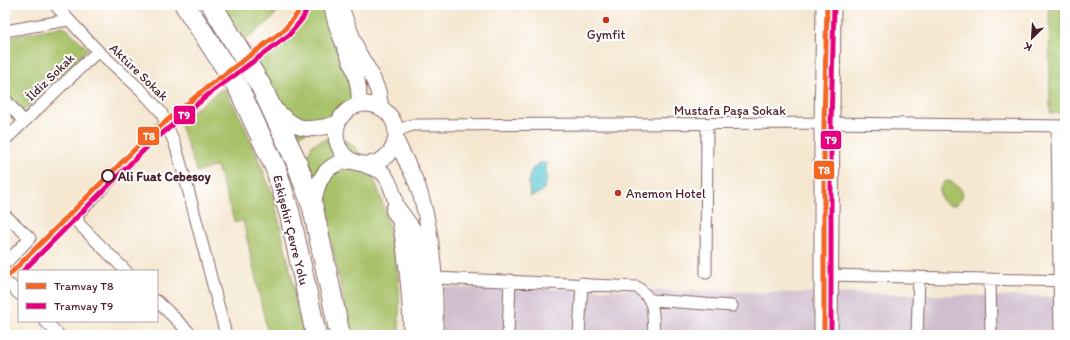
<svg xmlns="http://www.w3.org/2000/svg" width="1070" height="340" viewBox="0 0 1070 340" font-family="Itim,sans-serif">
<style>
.industrial{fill:#d0bdcd}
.green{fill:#a7c168;stroke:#78704a}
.water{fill:#5ac7d0;stroke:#52737e}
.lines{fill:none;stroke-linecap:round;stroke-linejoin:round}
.street-casing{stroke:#866565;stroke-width:13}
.secondary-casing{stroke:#866565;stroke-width:17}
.highway-casing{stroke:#866565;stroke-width:22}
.street{stroke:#fff;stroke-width:11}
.secondary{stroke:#fff;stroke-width:15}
.highway{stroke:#fff;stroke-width:20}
.tram-1-casing{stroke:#fff;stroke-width:8}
.tram-2-casing{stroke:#fff;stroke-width:8}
.tram-1{stroke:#f26522;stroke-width:5}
.tram-2{stroke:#e5007d;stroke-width:5}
.poi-dot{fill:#c8321e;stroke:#fff;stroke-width:1.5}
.stop-dot{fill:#fff;stroke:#4a1f2b;stroke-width:2}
.labels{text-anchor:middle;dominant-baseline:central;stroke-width:4;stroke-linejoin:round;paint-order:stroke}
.poi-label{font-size:13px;fill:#4a1f2b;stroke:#fff}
.street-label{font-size:13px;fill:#4a1f2b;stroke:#fff}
.stop-label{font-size:13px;font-weight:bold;fill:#4a1f2b;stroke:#fff;text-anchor:start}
.line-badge{stroke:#fff;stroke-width:1.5}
.badge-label{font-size:11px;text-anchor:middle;font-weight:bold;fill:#fff}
</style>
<rect width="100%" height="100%" fill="#fff"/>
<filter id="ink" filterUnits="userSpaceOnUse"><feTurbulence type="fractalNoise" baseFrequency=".025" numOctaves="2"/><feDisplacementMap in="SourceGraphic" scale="8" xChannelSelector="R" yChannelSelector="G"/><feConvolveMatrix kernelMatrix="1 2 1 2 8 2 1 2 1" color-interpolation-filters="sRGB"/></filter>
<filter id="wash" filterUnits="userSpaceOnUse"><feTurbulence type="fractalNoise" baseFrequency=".012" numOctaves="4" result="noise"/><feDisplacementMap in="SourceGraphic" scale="16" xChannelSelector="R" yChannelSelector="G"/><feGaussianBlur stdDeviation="0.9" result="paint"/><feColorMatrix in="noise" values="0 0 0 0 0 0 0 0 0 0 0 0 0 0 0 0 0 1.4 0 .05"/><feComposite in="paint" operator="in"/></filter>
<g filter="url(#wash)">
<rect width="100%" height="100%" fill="#f5e7d0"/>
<path class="industrial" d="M443,287l622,10v38h-623z"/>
<path class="green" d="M221,5h62l-13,16 -26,19z
M308,5h19l35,98 -13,9 -53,25 -40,-77 41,-32z
M1049,5h16v108h-15z
M64,26l24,23 -65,62 -18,-20v-53z
M224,88l20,37 29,70 32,140h-37l-25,-115 -8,3 -18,-57 -20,6 -17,-48 5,-7z
M326,139c7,0 17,0 24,4 27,18 45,102 48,133 2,20 1,40 1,59h-48l-26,-121 -18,-58 6,-12z
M946,181c10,1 23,11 13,21 -11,11 -29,-10 -13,-21z"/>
<path class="water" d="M538,163h8c0,17 4,29 -16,33 -1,-14 -4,-22 8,-33z"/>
</g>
<g filter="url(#ink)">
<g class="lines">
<defs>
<path id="street" d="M55,5l43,46 43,39 20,22 14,32 13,45 38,146
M5,31l63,-11
M5,99l19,23
M1057,127l3,208
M396,131l16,-6 421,-2 232,3
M5,140l93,-89
M5,215l25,23 -25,26
M126,271l-48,-48v-9l88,-91
M706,273l1,-148
M832,275l233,6
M434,278l203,9c20,15 15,24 17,48
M990,279l1,56
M5,286l5,-1 9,9
M652,300l80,6
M157,301l35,34
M45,321l14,14
M508,335l2,-55
M579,335l3,-52
M820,335v-211l2,-119
M832,335l3,-330
M917,335l2,-58"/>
<path id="secondary" d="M340,5l18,47 13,22 7,17 3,17
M332,8c2,9 4,18 8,27 9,25 21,42 19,70
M336 134a30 30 0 1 1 60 0a30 30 0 1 1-60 0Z
M273,107c24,24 33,26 65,16
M396,140c7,16 16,31 22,47 15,43 18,103 17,148
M365,165c5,2 13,4 17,7 21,19 29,133 29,163
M313,207c3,-24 11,-45 38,-46"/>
<path id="highway" d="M185,5l53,82 38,82 14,46 26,120
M212,5l49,81 35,75 17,47 27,127
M396,210l19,26 5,33 2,66"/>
</defs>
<use href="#street" class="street-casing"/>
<use href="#secondary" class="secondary-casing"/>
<use href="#highway" class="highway-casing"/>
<use href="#street" class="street"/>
<use href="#secondary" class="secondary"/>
<use href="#highway" class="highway"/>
<defs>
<path id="tram-1" d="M5,279l140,-140 60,-50 79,-59 13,-16 4,-9
M824,335v-211l3,-119"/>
<path id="tram-2" d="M23,271l127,-127 59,-50 80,-59 14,-17 4,-10
M831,335v-211l3,-119"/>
</defs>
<use href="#tram-1" class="tram-1-casing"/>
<use href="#tram-2" class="tram-2-casing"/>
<use href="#tram-1" class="tram-1"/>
<use href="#tram-2" class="tram-2"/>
</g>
</g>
<g class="poi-dot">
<circle cx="606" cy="20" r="4"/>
<circle cx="618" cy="193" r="4"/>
</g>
<circle class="stop-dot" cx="108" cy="176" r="6"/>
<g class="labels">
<g class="poi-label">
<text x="606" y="34">Gymfit</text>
<text x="626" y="193" text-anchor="start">Anemon Hotel</text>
</g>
<g class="street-label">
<text transform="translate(139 72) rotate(44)">Aktüre Sokak</text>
<text transform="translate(50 77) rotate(-44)">İldiz Sokak</text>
<text x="730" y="110">Mustafa Paşa Sokak</text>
<text transform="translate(291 230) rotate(76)">Eskişehir Çevre Yolu</text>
</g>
<g class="stop-label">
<text x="118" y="176">Ali Fuat Cebesoy</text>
</g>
</g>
<g class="line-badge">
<rect x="173" y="105" width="23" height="20" rx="4" fill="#e5007d"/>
<rect x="137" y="126" width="23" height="20" rx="4" fill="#f26522"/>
<rect x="820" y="130" width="22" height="20" rx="4" fill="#e5007d"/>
<rect x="813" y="160" width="22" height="20" rx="4" fill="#f26522"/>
</g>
<g class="badge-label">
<text x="184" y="119">T9</text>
<text x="149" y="140">T8</text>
<text x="831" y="144">T9</text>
<text x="824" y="174">T8</text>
</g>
<rect width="1070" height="340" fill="none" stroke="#fff" stroke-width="20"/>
<rect x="18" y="270" width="140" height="52" fill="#ffffff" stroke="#b7a5aa"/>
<rect x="26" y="283" width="20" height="6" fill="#f26522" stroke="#b7a5aa"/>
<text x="54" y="290" font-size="12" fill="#4a1f2b">Tramvay T8</text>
<rect x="26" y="303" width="20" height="6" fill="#e5007d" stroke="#b7a5aa"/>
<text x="54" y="310" font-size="12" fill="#4a1f2b">Tramvay T9</text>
<g transform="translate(1032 38) rotate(205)" stroke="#ffffff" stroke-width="3" paint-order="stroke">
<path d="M0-3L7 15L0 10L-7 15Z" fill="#4a1f2b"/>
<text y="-6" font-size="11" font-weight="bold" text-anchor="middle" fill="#4a1f2b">K</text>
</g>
</svg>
